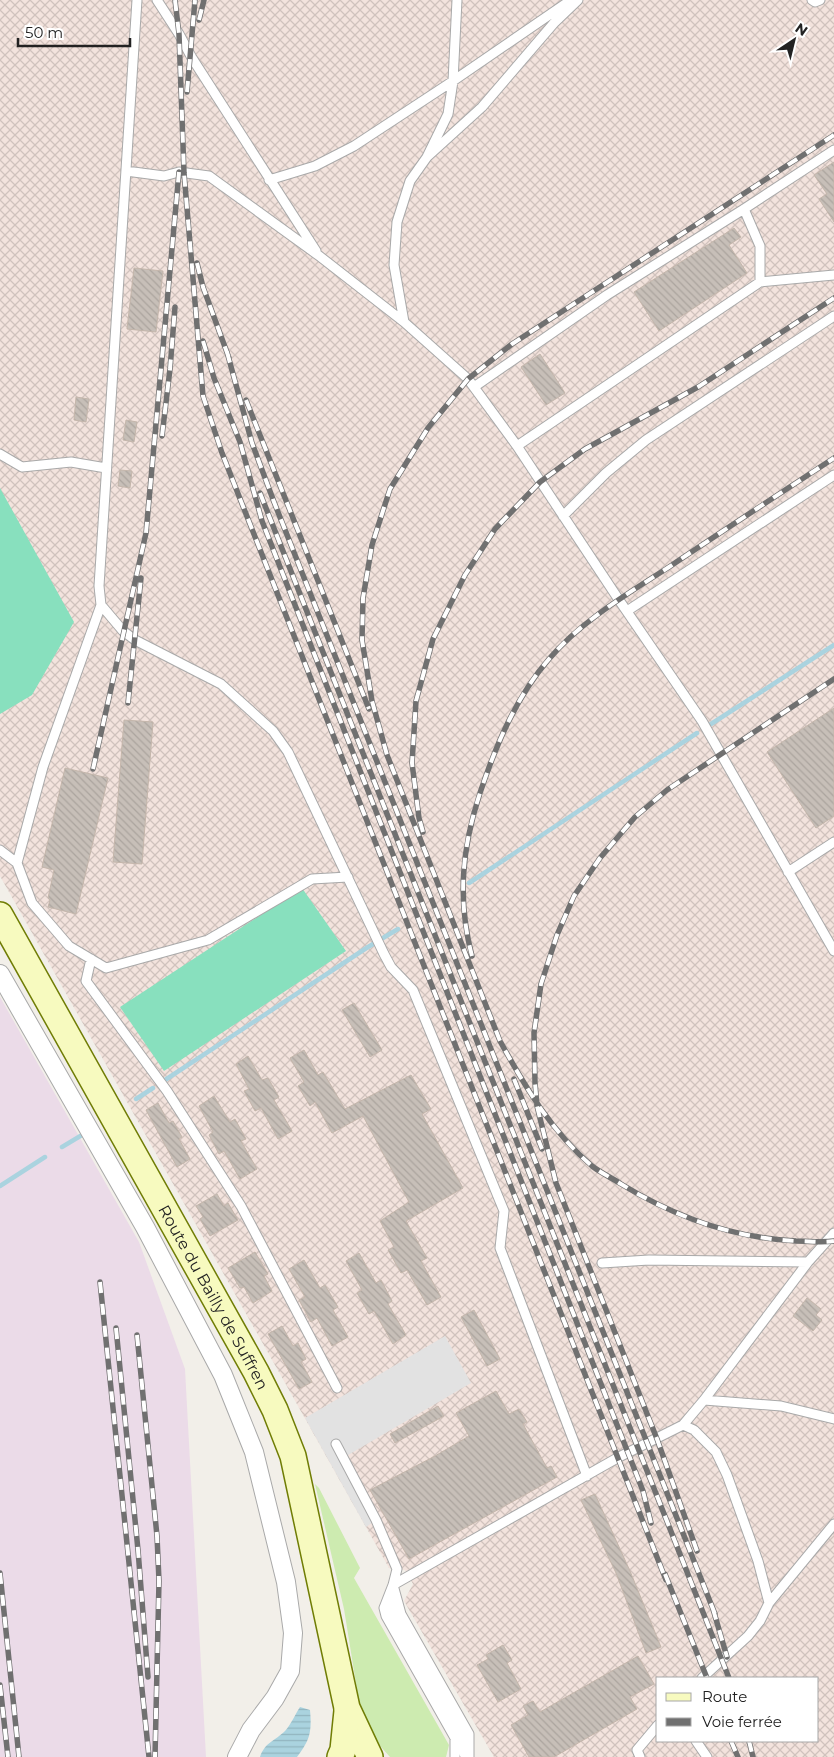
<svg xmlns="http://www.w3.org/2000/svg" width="834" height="1757" viewBox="0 0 834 1757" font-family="Montserrat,sans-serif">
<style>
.military{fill:url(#military-cross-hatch);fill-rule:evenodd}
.railway{fill:#ebdbe8}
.grass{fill:#cdebb0}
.pitch{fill:#88e0be}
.parking{fill:#e2e2e2}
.water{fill:url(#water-rules)}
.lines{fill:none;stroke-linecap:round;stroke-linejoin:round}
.stream{stroke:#aad3df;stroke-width:4.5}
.building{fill:url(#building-back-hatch);stroke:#c4b6ab}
.service-casing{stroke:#a9a9a9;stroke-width:11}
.minor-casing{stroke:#a9a9a9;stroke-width:20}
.secondary-casing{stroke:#707d05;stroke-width:28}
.service{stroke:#fff;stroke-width:9}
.minor{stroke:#fff;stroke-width:18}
.secondary{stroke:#f7fabf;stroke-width:25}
.rail-casing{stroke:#707070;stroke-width:5.5}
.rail{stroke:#fff;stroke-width:4;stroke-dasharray:11;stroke-linecap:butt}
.labels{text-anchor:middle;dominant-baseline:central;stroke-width:5;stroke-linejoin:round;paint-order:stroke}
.street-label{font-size:16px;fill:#222;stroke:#fff}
</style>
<defs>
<pattern id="military-cross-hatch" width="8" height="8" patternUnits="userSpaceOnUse" patternTransform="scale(1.25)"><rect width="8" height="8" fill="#f3e3dd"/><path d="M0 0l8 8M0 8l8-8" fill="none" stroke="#d0c2bd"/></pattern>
<pattern id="water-rules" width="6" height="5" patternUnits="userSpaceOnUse" patternTransform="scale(1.25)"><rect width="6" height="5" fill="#aad3df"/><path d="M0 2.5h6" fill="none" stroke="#92b5bf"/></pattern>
<pattern id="building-back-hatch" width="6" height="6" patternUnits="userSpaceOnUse" patternTransform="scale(1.25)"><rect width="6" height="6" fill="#c7bfb8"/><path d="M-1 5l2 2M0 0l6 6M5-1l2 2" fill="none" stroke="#aba49e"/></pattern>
</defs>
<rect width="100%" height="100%" fill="#f2efe9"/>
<path class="military" d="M0,0h834v1757h-340l-90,-156 9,-17 -8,-14 -16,-2 -389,-692zM658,1678h160v63h-160z"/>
<path class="railway" d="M0,997l139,245 46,127 21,388h-206z"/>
<path class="grass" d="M315,1484l4,4 41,80 -6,10 95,167 -3,12h-56l-16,-18 -15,-37 -15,-93z"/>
<path class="pitch" d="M0,488l74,134 -42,73 -32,19z
M302,888l44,63 -182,120 -44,-64z"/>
<path class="parking" d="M445,1336l26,47 -128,75 33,62 -10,7 -61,-109z"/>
<path class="water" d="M300,1707l10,3c2,22 0,30 -13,47h-37c5,-15 15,-16 25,-26 5,-5 11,-18 15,-24z"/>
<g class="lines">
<path class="stream" d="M711,724l123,-79
M469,883l228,-150
M165,1080l203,-133 30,-18
M136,1099l17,-11
M62,1147l20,-12
M0,1186l45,-29"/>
</g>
<path class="building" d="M834,162v60l-15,-23 8,-5 -13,-19z
M734,228l7,9 -12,8 18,28 -88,58 -25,-39z
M134,268l29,3 -7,61 -29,-3z
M540,354l25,39 -19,12 -25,-38z
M76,397l13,2 -3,23 -12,-2z
M126,420l11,2 -3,20 -11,-2z
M120,470l12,1 -2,17 -12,-2z
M834,708v108l-18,12 -49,-76z
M124,720l29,2 -11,142 -29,-2z
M65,768l43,10 -32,136 -28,-7 2,-7 -2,-2 6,-28 -12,-3z
M354,1003l28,47 -12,7 -28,-47z
M304,1050l14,25 5,-3 22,37 66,-34 20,34 -9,5 41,74 -57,33 21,37 -6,3 20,36 -14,8 -20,-35 -6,3 -13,-23 6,-3 -14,-26 29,-19 -46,-86 -31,17 -17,-31 -5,4 -12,-20 6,-4 -14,-24z
M248,1056l14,24 6,-2 11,19 -5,3 18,31 -14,8 -17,-31 -6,3 -11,-20 5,-2 -13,-25z
M214,1096l16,26 5,-3 11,20 -5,2 16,28 -17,10 -16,-28 -5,3 -10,-19 4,-3 -14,-26z
M158,1103l11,20 4,-2 9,16 -3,2 11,20 -13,8 -31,-57z
M217,1194l7,12 4,-3 10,17 -28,16 -10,-17 3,-2 -7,-11z
M255,1252l13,22 -4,2 8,15 -19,12 -9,-16 -4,1 -12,-20z
M359,1253l17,30 5,-3 11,21 -4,3 18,31 -13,9 -19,-33 -5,3 -12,-21 5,-3 -16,-29z
M304,1260l16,28 5,-3 13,22 -5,3 15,27 -16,9 -15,-28 -6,4 -12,-22 6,-3 -16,-28z
M807,1298l14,11 -5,6 6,5 -9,11 -20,-15z
M474,1310l26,49 -13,7 -26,-49z
M282,1326l11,20 5,-3 8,16 -5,3 11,20 -13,7 -31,-55z
M496,1391l13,23 10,-5 8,13 -4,2 24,44 4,-2 6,11 -148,82 -39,-69 65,-34 34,-20 -13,-23z
M438,1406l6,10 -49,27 -5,-9z
M595,1494l35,77 31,76 -15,6 -30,-80 -35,-73z
M503,1645l9,15 -5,3 14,26 -23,13 -21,-37 11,-6 -2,-4z
M638,1656l16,28 -24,13 7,12 -83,48h-25l-18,-32 17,-10 -5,-9 10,-5 7,11z"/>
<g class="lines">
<defs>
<path id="service" d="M137,0l-38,586 2,19 22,26 12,9 86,44 52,47 15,21 96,202 7,13 22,23 91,221 -4,37 87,228
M157,0l22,34 13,24 124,193
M457,0l-4,81 -5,33 -21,43 55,-50 72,-84 24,-23
M812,0l3,2 5,-2
M126,171l38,5 15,-4 30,4 109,79 86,67 64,57 49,67 102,154 83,121 132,230
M269,180l46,-14 39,-20 99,-65 118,-81
M760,282l74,-7
M404,322l-10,-57 3,-43 13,-41 17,-24
M474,387l133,-92 137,-86 90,-59
M517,446l243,-164v-36l-16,-37
M0,454l22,13 49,-5 35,6
M563,516l43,-43 40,-33 188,-124
M101,605l-58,162 -26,96 15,40 37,43 37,22 102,-28 104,-61 36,-2
M627,611l207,-136
M0,850l17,13
M788,872l46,-30
M91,959l-5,22 81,110 74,115 96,182
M602,1263l47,-3 159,2
M704,1400l77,6 53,13
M683,1425l11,5 22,22 11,23 31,86 11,42
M336,1444l40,76 21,49 -4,16 -9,23 2,8 69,122v19
M393,1585l226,-128 64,-32 21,-25 104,-138 26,-29
M393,1585l8,29 68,120v23
M393,1595v20l66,116 5,16v7
M702,1678l46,-42 12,-15 9,-18 65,-79
M696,1741l11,16
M640,1757l-3,-7 21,-25"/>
<path id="minor" d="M0,974l145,253 78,148 31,77 32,130 7,51 -3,38 -15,27 -24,32 -14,27"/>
<g id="secondary">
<path id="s1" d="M0,915l256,457 19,38 18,46 54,252 23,49"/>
<path d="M340,1757l3,-7 4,-39"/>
</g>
</defs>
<use href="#service" class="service-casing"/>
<use href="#minor" class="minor-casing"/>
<use href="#secondary" class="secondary-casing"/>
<use href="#service" class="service"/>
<use href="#minor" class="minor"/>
<use href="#secondary" class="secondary"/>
<defs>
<path id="rail" d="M175,0l4,34 5,139 19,223 19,57 444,1127
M199,20l5,-20
M187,92l8,-92
M834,135l-322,209 -44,35 -40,49 -38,61 -18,56 -9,53 -1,42 10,61 15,54 113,286c25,46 52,91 92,125 9,7 20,12 29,18 54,33 112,54 175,57 13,0 25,2 38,0
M197,263l6,24 26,71
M203,341l11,37 26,64 22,79 381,970 8,32
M227,352l25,91 22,59 441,1112
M246,400l123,309
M162,436l8,-67 5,-62
M260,493l469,1185
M128,703l13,-125
M93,769l53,-236 33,-361
M423,832l-4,-14 -7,-55 4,-62 17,-62 32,-64 30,-46 45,-47 45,-33 113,-62 136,-89
M472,956c-15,-57 -10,-108 8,-163 16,-48 36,-96 69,-134 32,-38 80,-66 120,-92 55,-37 110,-73 165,-109
M514,1079l28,70
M100,1282l49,475
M116,1328l22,222 10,127
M137,1335l20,201 2,45 -4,176
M697,1551l-40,-112 -101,-256 -19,-77 -2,-23 -1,-50 7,-49 16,-49 17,-39 26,-38 35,-41 32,-27 167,-111
M0,1573l19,184
M665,1574l42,104
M713,1609l14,48
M0,1685l8,72
M731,1741l7,16
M749,1741l4,16"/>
</defs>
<use href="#rail" class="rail-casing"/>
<use href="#rail" class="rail"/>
</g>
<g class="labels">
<g class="street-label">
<text stroke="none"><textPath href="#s1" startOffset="438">Route du Bailly de Suffren</textPath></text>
</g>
</g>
<rect x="656" y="1677" width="162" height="65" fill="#ffffff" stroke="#a7a7a7"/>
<rect x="666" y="1693" width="25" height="8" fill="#f7fabf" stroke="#a7a7a7"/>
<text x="702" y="1702" font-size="15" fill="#222222">Route</text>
<rect x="666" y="1718" width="25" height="8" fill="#707070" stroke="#a7a7a7"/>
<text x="702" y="1727" font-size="15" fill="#222222">Voie ferrée</text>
<g transform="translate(794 40) rotate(35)" stroke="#ffffff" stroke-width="4" paint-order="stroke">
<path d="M0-4L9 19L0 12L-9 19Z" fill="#222222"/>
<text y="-8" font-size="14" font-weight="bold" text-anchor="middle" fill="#222222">N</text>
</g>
<path d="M18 38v8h112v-8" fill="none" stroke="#222222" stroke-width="2.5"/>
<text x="25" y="38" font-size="15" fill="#222222" stroke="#ffffff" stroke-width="4" paint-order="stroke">50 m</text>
</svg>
